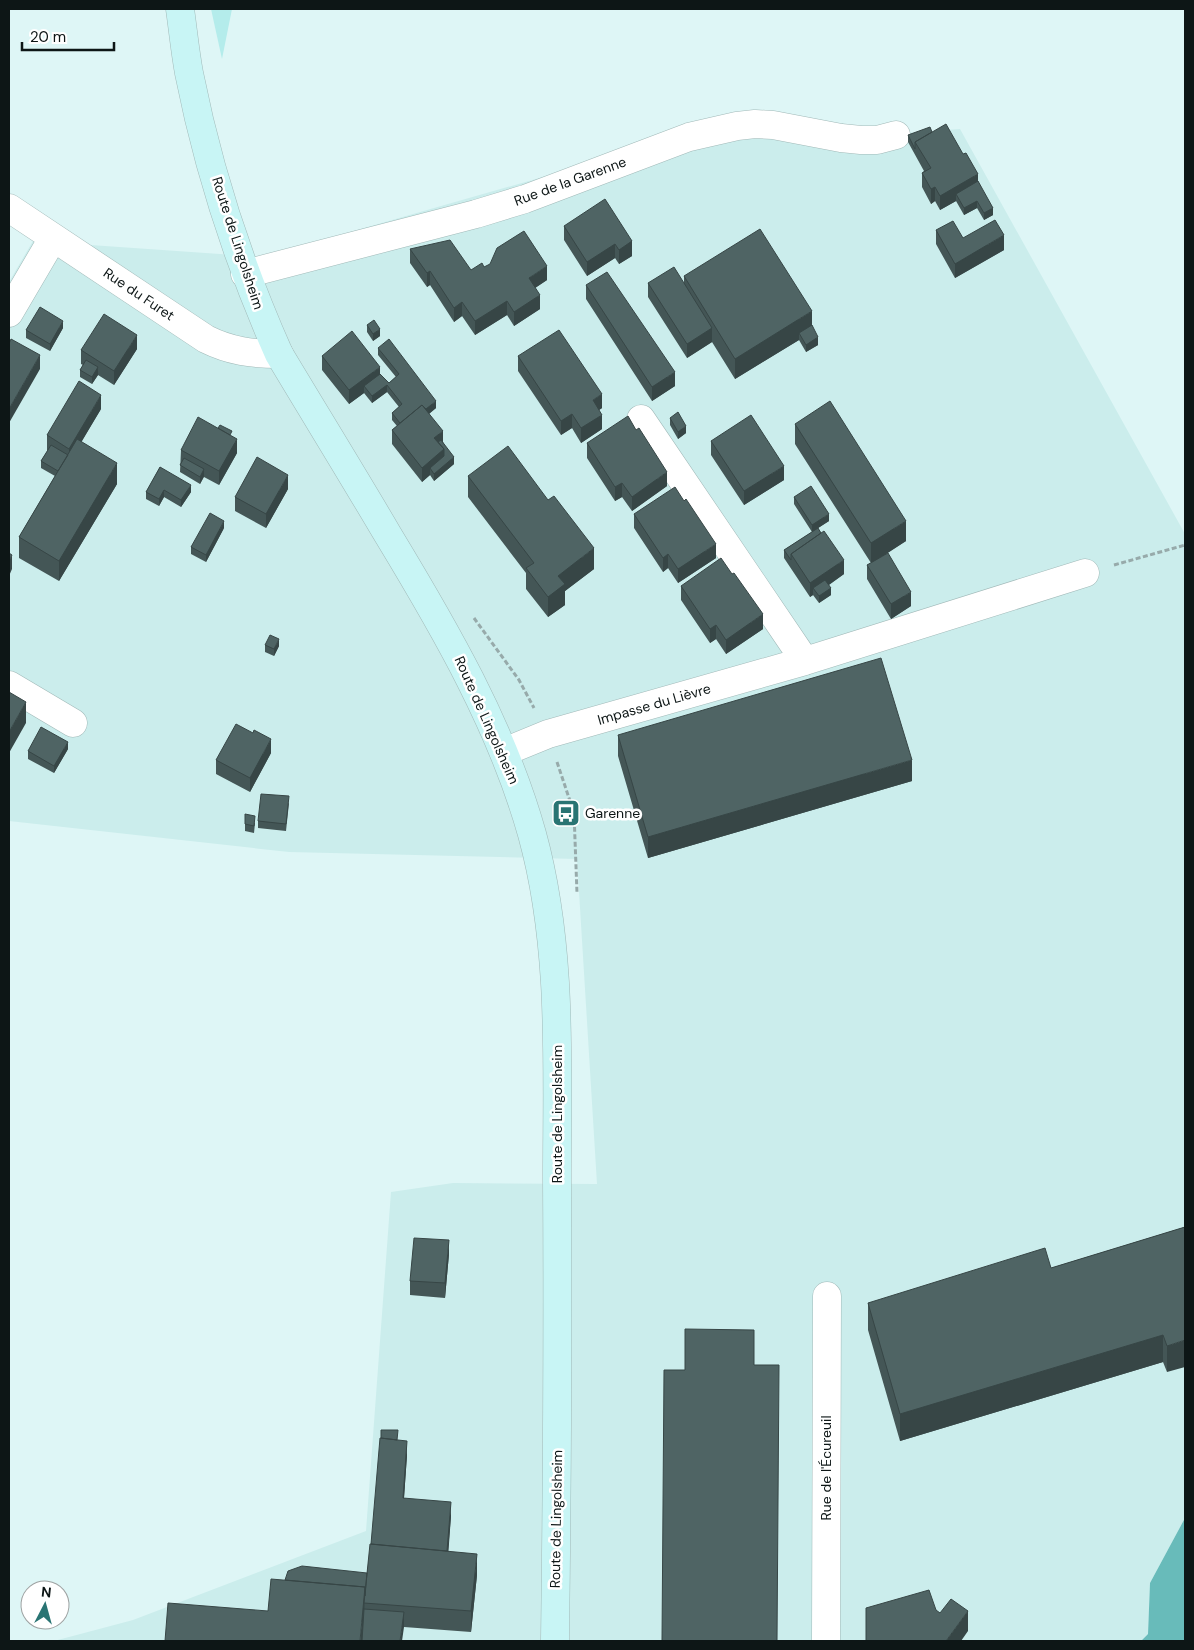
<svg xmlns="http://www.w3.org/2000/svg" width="1194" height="1650" viewBox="0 0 1194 1650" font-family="'DM Sans',sans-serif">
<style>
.built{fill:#cbedec}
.green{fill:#b4eceb}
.water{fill:#68bbba}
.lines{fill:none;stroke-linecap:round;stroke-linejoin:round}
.minor-casing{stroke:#a1b9b8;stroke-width:29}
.secondary-casing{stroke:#a1b9b8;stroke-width:29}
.path{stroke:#97aaaa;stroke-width:3;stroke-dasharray:5 2.5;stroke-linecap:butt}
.minor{stroke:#fff;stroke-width:28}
.secondary{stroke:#c8f5f5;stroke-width:28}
.wall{fill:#445656}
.shaded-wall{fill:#374646}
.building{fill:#4f6464;stroke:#374646}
.labels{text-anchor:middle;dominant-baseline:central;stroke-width:5;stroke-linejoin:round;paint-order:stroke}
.street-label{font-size:14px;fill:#0d1616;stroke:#fff}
.poi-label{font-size:14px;fill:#0d1616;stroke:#fff;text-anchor:start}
</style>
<rect width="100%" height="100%" fill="#def6f6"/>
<path class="built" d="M756,116l94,21 110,-8 225,405v984l-35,65 -2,51 -7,7h-1087l79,-21 233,-89 25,-339 62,-9 144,1 -20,-325 -288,-7 -280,-31v-539l24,-41 230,16z"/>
<path class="green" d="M211,9h21l-10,50z"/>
<path class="water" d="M1185,1518v123h-44l7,-7 2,-51z"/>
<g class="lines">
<defs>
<path id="minor" d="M9,208l197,131c24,12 46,15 73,15
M245,274l231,-60 49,-15 164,-62 48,-11 18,-2 18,1 68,13 20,2h16l19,-5
M9,313l44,-75
M641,419l164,242
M9,685l64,38
M504,752l44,-18 257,-73 280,-88
M826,1641l1,-345"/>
<path id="secondary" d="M180,9c3,21 5,42 9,64 19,96 50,191 90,281 36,60 73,120 109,181 57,94 114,192 144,299 31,112 25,230 25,345 1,154 0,308 -2,462"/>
</defs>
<use href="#minor" class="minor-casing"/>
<use href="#secondary" class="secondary-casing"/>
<path class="path" d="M1114,565l71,-20
M474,618l45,62 15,28
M557,762l17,51 3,80"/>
<use href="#minor" class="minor"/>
<use href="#secondary" class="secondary"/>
</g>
<path class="wall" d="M933,132l45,49 15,34 -9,5 -7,-12 -13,7 -8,-14 -16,9 -5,-9 -4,3 -9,-17v-14l2,-2 -16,-29v-7z
M564,226l68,15v15l-13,8 -4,-6 -28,18 -23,-36z
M936,230l68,20 -49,28 -19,-34z
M410,249l61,21 13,-3 63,13 -12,8 5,21 -26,17 -7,-11 -32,20 -13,-19 -8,6 -24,-37 -3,2 -17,-24z
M684,276l128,49 6,20 -12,7 -7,-12 -64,39 -23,-37 -25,16 -39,-61v-14h36z
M586,285l89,101 -23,15 -66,-102z
M367,325l13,11 -7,5 -6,-9z
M63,328l-13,23 -24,-13v-8z
M378,348l58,60 -7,6 25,50 -20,17 -4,-6 -8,7 -30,-38v-14l5,-4 -5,-6v-7l7,-6 -12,-15 -15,11 -8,-10 -15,11 -27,-34v-14l58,18 9,9 7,-6 -18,-22z
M137,349l-23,36 -16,-10 -6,9 -12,-7v-7l3,-5 -2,-1v-14z
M518,356l84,52 -3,2 3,19 -21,14 -9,-15 -11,7 -43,-64z
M101,409l-20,33 36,42 -58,97 -40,-23v-21l36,-61 -14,-8v-7l7,-11h-1v-15z
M670,418l16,15 -8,6 -8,-14z
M795,424l111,117 -27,17 32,48 -20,13 -24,-40v-14l4,-2 -76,-119z
M232,436l5,17 -18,32 -15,-8 -4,7 -20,-12 1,-22z
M711,441l73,39 -40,25 -33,-50z
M587,443l80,43 -35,25 -10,-14 -7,4 -28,-43z
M160,467l31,25 -10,15 -17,-10 -5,9 -13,-7v-7z
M468,476l126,93 -29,22v14l-17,12 -22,-28v-16l-58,-76z
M288,489l-22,39 -31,-17v-14z
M794,497l35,24 -11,7 26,46 -15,11 2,10 -12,8 -6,-8 -3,2 -26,-39v-8l28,-18 -18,-28z
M634,514l82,44 -38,25 -10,-15 -5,4 -29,-44z
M224,528l-18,34 -15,-8v-7z
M681,586l82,43 -37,25 -10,-15 -6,4 -29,-43z
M265,645l14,1 -5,10 -9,-4z
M618,735l294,46 -264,77 -30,-102z
M68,749l-14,24 -26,-14v-8z
M271,753l-21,39 -34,-18v-14z
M289,803l-3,28 -28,-3v-7z
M255,823l-1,10 -9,-2v-7z
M1185,1227l-18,145 -4,-10 -263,79 -32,-111v-27l183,-35z
M449,1254l-4,44 -35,-3v-14z
M397,1440l10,15 -3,43 47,18 -3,35 29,24 -6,57 -67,-5 -136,-16 17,-31 82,-7 4,-29z"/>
<path class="shaded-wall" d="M978,174v14l-22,6v7l-16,9v-14z
M935,187v14l-4,3v-15z
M977,201v7l-13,7v-7z
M993,208v7l-9,5v-7z
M1004,235v15l-49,28v-14z
M632,241v15l-13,8v-14z
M615,244v14l-28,18v-14z
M547,266v14l-18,12v-14z
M430,271v14l-3,2v-14z
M540,295v14l-26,17v-14z
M507,301v14l-32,20v-14z
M462,302v14l-8,6v-14z
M812,311v21l-13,1v7l-64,39v-20z
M63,321v7l-13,23v-7z
M712,328v14l-25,16v-14z
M380,329v7l-7,5v-7z
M137,335v14l-23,36v-14z
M818,337v8l-12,7v-7z
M40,355v14l-31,54v-14z
M98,367v8l-6,9v-7z
M380,367v14l-16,5v7l-15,11v-14z
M675,372v14l-23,15v-14z
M387,385v7l-15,11v-7z
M602,394v14l-9,6v-14z
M101,395v14l-32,54v-14z
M436,401v7l-32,26v-7z
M572,414v14l-11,7v-14z
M602,415v14l-21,14v-15z
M686,426v7l-8,6v-7z
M443,431v14l-5,4 -4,-11z
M237,439v14l-18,32v-14z
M444,449v14l-14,5v7l-8,7v-14z
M454,457v7l-20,17v-7z
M117,463v21l-58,97v-20z
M784,466v14l-40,25v-14z
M204,469v7l-4,8v-7z
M667,472v14l-35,25v-14z
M288,475v14l-22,39v-14z
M622,483v14l-7,4v-14z
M191,485v7l-10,15v-7z
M164,490v7l-5,9v-7z
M829,514v7l-17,11v-7z
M224,521v7l-18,34v-7z
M906,521v20l-35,23v-21z
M716,544v14l-38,25v-14z
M594,548v21l-29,22v14l-17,12v-20l10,-21z
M668,554v14l-5,4v-14z
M12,555v14l-3,7v-15z
M844,560v14l-27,19 -4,-5v7l-3,2v-14z
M831,588v7l-12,8v-7z
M911,592v14l-20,13v-15z
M763,614v15l-37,25v-14z
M716,625v14l-6,4v-14z
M279,639v7l-5,10v-7z
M26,702v21l-17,30v-21z
M271,739v14l-21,39v-14z
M68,742v7l-14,24v-7z
M912,760v21l-264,77v-21z
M449,1240v14l-4,44v-15z
M1163,1335v27l-263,79v-27z
M1185,1340v27l-18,5v-26z
M407,1441v14l-4,57v-14z
M451,1502v14l-4,55v-14z
M477,1554v21l-6,57v-21z
M365,1587l-1,35 -1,19h-3z
M968,1611v20l-7,10h-15z
M404,1612v15l-2,14h-2z"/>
<path class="building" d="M946,124l17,30 3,-1 12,21 -38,22 -5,-9 -4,2 -9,-16 9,-5 -16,-26z
M930,127l2,5 -17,10v7l-7,-14z
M978,181l15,27 -9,5 -7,-12 -13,7 -8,-14z
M605,199l27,42 -13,9 -4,-6 -28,18 -23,-36z
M995,220l9,15 -49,29 -19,-34 17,-9 10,17z
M760,229l52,82 -77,48 -51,-83z
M524,231l23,35 -18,12 11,17 -26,17 -7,-11 -32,20 -13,-19 -8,6 -24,-37 -3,2 -17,-24 40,-9 21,30 11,-7 2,4 6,-3 7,-16z
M674,267l38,61 -25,16 -39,-61z
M607,272l68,100 -23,15 -66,-102z
M40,307l23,14 -13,23 -24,-14z
M104,314l33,21 -23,36 -33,-21z
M374,320l6,9 -7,5 -6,-9z
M812,325l6,12 -12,8 -7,-12z
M559,330l43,64 -9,6 9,15 -21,13 -9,-14 -11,7 -43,-65z
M352,331l28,36 -31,23 -27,-34z
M11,339l29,16 -31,54v-65z
M389,339l47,62 -10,8 -4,-4 -22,18 -8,-10 10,-9 -15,-19 -15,11 -8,-10 16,-12 9,9 10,-9 -21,-26z
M86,360l12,7 -6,10 -12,-7z
M79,381l22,14 -32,54 -22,-14z
M830,401l76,120 -35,22 -76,-119z
M422,405l21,26 -9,7 10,11 -22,19 -30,-38z
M678,412l8,14 -8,6 -8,-14z
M751,415l33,51 -40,25 -33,-50z
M628,416l8,14 3,-2 28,44 -35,25 -10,-14 -7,4 -28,-44z
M198,417l39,22 -18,32 -38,-21z
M220,425l12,6 -2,4 -12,-7z
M77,439l40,24 -58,98 -40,-24z
M441,440l13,17 -20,17 -4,-6 14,-12v-7l-6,-7z
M51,445l17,10 -10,16 -17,-10z
M508,446l40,54 6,-4 40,52 -36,28 7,8 -17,13 -22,-29 8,-5 -66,-87z
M257,457l31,18 -22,39 -31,-17z
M184,458l20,11 -4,8 -20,-12z
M160,467l31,18 -10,15 -17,-10 -5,9 -13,-7z
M811,486l18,28 -17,11 -18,-28z
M675,487l9,14 2,-2 30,45 -38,25 -10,-15 -5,4 -29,-44z
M210,513l14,8 -18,34 -15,-8z
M818,528l3,5 -30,21v6l-7,-10z
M824,531l20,29 -34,23 -19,-29z
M9,553l3,2 -3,6z
M888,553l23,39 -20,12 -24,-39z
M721,558l11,16 2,-1 29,41 -37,26 -10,-15 -6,4 -29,-43z
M825,580l6,8 -12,8 -6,-8z
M270,635l9,4 -5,10 -9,-4z
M881,658l31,102 -264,77 -30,-102z
M9,692l17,10 -17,30z
M236,724l17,9 1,-3 17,9 -21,39 -34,-18z
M41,727l27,15 -14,24 -26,-15z
M261,794l28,2 -3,28 -28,-3z
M245,814l10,2 -1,10 -9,-2z
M1185,1227v113l-18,6 -4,-11 -263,79 -32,-111 177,-55 6,20z
M414,1238l35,2 -4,43 -35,-2z
M685,1329l69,1v35h25l-2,276h-115l2,-271h21z
M381,1430h17l-1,10 -16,-2z
M380,1438l27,3 -4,57 48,4 -4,49 -76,-7z
M370,1544l107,10 -6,57 -107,-8z
M302,1566l65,7 -2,23v-9l-80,-7 3,-9z
M271,1579l94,8 -5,54h-195l3,-38 100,8z
M929,1590l7,20 4,3 11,-14 17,12 -22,30h-80v-33z
M364,1609l40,3 -4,29h-38z"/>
<defs>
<symbol id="bus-square" viewBox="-11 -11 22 22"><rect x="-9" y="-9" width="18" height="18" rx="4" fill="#297473" stroke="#fff"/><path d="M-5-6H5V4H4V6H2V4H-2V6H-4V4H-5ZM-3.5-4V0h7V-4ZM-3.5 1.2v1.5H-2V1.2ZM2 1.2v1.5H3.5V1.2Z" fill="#fff"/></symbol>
</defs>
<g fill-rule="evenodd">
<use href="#bus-square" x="550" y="797" width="32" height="32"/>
</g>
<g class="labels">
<g class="street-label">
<text transform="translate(570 181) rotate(-20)">Rue de la Garenne</text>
<text transform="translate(238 243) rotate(72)">Route de Lingolsheim</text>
<text transform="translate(139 294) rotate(34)">Rue du Furet</text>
<text transform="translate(654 704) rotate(-16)">Impasse du Lièvre</text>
<text transform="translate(487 720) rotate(66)">Route de Lingolsheim</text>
<text transform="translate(557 1114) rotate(-90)">Route de Lingolsheim</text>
<text transform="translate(826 1468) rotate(-90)">Rue de l'Écureuil</text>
<text transform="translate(556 1519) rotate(-89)">Route de Lingolsheim</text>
</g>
<g class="poi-label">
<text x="585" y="813">Garenne</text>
</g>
</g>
<rect width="1194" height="1650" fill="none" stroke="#0d1616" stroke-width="20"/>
<g transform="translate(45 1605) rotate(6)"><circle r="24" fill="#ffffff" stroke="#9ea2a2"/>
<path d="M0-4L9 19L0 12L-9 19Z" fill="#297473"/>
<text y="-8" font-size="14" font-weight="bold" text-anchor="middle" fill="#0d1616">N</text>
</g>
<path d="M22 42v8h92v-8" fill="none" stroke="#0d1616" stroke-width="2.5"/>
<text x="30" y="42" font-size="15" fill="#0d1616" stroke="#ffffff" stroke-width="4" paint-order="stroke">20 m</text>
</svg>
